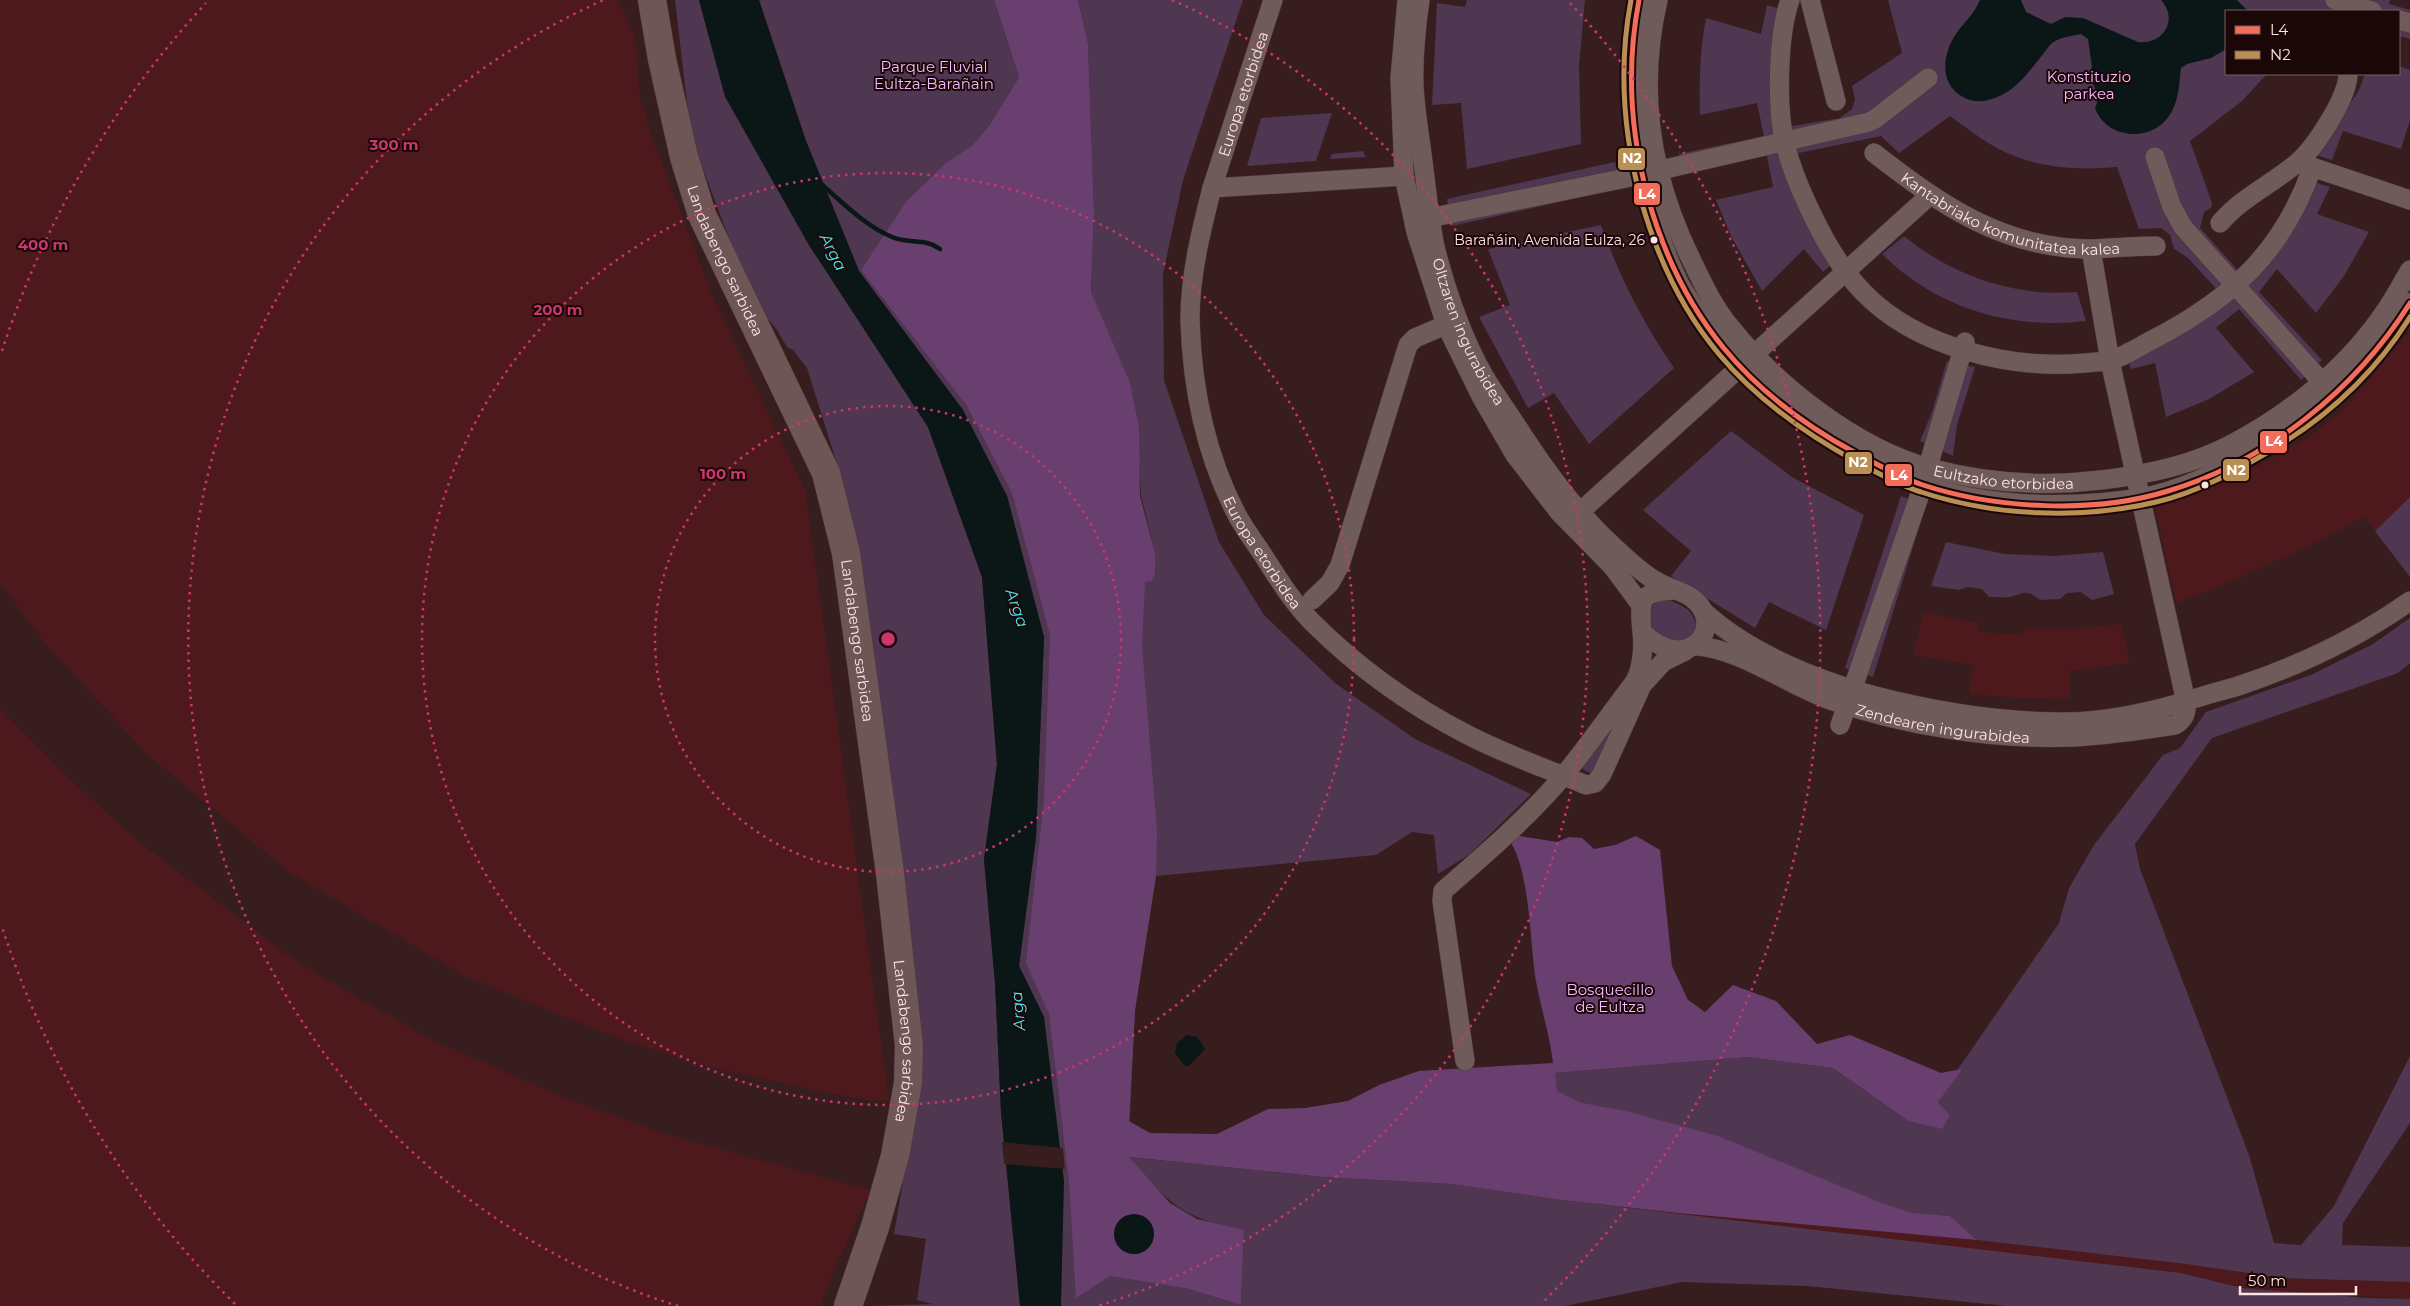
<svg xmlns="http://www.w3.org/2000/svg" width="2410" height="1306" viewBox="0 0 2410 1306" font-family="Montserrat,sans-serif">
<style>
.built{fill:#4e191c}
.green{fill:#4f3651;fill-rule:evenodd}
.forest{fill:#693f6f}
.water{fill:#0b1617}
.pier{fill:#381d1f}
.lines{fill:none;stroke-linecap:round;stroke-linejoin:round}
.stream{stroke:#0b1617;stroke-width:4.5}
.street-casing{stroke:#4f393a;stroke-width:20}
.highway-casing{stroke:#4f393a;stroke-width:29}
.street{stroke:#705b5b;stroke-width:19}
.highway{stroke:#6e5556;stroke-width:28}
.bus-1-casing{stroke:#1c0708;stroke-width:9}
.bus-2-casing{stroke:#1c0708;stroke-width:9}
.bus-1{stroke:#f36d5b;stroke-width:5}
.bus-2{stroke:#b98f53;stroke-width:5}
.ring{fill:none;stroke:#cb366f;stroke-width:2.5;stroke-dasharray:2.5 5}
.bus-dot{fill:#ffe3e3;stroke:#1c0708;stroke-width:2}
.labels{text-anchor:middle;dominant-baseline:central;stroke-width:4;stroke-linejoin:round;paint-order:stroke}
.bus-label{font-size:14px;fill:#ffe3e3;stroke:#1c0708;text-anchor:end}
.park-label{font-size:15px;fill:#f2bdfe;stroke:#1c0708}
.street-label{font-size:15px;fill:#ffe3e3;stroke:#1c0708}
.water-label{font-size:16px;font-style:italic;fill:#47eaf2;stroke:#1c0708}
.centre{fill:#cb366f;stroke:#1c0708;stroke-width:2.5}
.ring-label{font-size:15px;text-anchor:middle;font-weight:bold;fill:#cb366f;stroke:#1c0708;stroke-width:4;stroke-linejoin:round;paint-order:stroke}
.line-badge{stroke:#1c0708;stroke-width:2}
.badge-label{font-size:14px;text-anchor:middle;font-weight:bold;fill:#fff}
</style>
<rect width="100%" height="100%" fill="#381d1f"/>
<path class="built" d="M0,0h618l17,37 5,60 11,38 64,167 90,188 84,611 -21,-1 -53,-10 -104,-23 -91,-28 -155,-63 -176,-104 -141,-117 -103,-112 -45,-60z
M2410,331v166l-35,34 -11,-14 -66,34 -79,36 -43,16 -21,-95 103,-42 51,-29 36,-29z
M1924,613l55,10 -1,9 46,3v-7l46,1 51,-5 9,39 -61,8v28l-49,-1 -51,-4 4,-29 -60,-10z
M0,708l65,67 73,66 148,113 58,36 90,51 132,57 93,34 213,59 -13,23 -40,92h-819z
M1451,1184l357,41 169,15 209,24 96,14 128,4v17l-148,-9 -325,-33z"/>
<path class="green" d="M675,0h24l26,97 84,148 119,182 54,150 15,187 -13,95 11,124 6,129 19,194h-150l63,-2 -16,-4 9,-61 -32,-5 12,-71 -32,-483 -31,-197 -36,-115 -14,-18 -6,-3 -10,-17 -26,-33 -60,-160z
M759,0h235l25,77 -30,49 163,455 3,-7v-21l-14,-58 -4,-67 -46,-136 3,-81 -6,-168 -10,-43h165l-60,180 -20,94 1,106 55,162 45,73 71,68 80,56 116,55 -61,60 -32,20 -4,-39 -22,-3 -36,23 -220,21 -21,134 -7,147 194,20 129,7 111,16 619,73 61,15 126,10 42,1v7h-403l-200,-20 -125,-4 -117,24h-504l-17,-289 -25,-51 17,-129 8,-200 -37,-141 -44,-86 -104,-139 -53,-130zM1128,1157c42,46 52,61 116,73l-3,75 -56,-17z
M1467,0h118l-6,66 2,78 -114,25 -6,-66 -29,2 5,-102 28,4z
M1888,0h502l-1,4 21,6v29l-11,-3v-25h-173v63h41l-25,27 -52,40 22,62 -1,5 -7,4 -4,16 43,48 65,-96 22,7 -13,27 52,18 -25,44 -28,37 -39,-44 -18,23 63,68 -21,20 -62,-71 -23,19 38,44 -45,27 -43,18 -11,-54 -24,6 -9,-25 40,-15 59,-35 -33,-36 -14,-9 -4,-14 -9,-7 -22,1 -22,-62c-34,3 -70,2 -102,-11 -24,-8 -45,-26 -65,-40l-51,37 -18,-17 -87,18 4,17 45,83 -20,18 -19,-23 -42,42 -31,-55 -15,-36 57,-13 -7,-36 -84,19 -3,-16 85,-18 -7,-33 -57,12c-1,-34 0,-65 6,-97l55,16 6,-29 20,6 -4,48 4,68 53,-9 12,-9 3,-10 -3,-13 50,-33z
M2399,66l11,4v50l-9,29 -58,-18 -11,29 -16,-5 43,-65 6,-16h34z
M1332,113l-16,48 -69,5 14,-48z
M1363,151l3,6 -36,2 2,-5z
M1615,162l7,26 -170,38 -5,-27z
M1601,225c19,53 41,96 73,143l-85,76 -35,-51 -26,15 -49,-91 31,-12 -22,-56z
M1904,236c48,40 111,61 173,56l9,29c-75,9 -150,-13 -204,-67z
M1947,361l28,6 -18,58 -4,31 -33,-15 12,-29z
M1731,431l61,46 72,38 -38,115 -57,-28 -14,26 -84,-52 20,-25 -48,-41z
M1901,496l25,9 -53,172 -28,-9z
M2410,497v80l-35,-46z
M1946,542l59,12 50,2 48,-4 11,42 -22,6 -11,-8 -14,1 -7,6 -20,1c-14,-12 -17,-6 -30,-3 -6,1 -15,0 -21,0l-7,-8 -14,-2 -9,3 -28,-4z
M1667,599c17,8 26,9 30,29l-8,12c-19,3 -29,-2 -42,-17l3,-16 9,-7z
M2410,618v45l-12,10 -186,65 -77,106 5,25 109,286 25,88 27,2 33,-39 76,-150v67l-67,100 -1,22 68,2v35l-128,-4 -96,-14 -209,-24 -27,-24 -39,-2 -331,-110 -25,-12v-19l193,-16 85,11 75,53 42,-6 -12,-13 20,-33 101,-146 10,-35 25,-43 69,-90 17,-7 26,-36 105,-37 62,-31z
M1632,692l-40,81 -6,-2 -5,-4z"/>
<path class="forest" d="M994,0h84l10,43 6,168 -3,81 39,91 9,45 1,68 15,57v21l-3,7 -7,1 -3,64 15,185 -1,45 -21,134 -6,111 21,12 67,1 51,-25 37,-1 43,-7 31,-16 40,-14 134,-8c-3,-27 -12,-54 -17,-82 -6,-36 -6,-113 -27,-141l4,-5 44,7 12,-5 13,1 12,11 21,-4 21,-9 24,14 12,116 16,34 17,12 28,-27 43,16 41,43 33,-9 91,38 21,-4 -24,33 12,13 -8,14 -34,-8 -75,-53 -85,-11 -193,16 2,18 25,12 44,8 92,25 166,68 28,9 38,3 27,24 -299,-27 -116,-13 -111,-16 -129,-7 -193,-20 41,46 27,16 47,11 -3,75 -56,-17 -75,-12 -34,22 -7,-117 -20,-167 -23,-51 18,-163 6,-165 -38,-142 -45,-87 -106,-136 45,-68 40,-39 26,-17 17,-20 30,-49z"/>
<path class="water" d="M699,0h60l47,141 53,130 104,139 44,86 37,141 -8,200 -17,129 25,51 20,164 -3,125h-41l-19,-194 -6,-129 -11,-124 13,-95 -15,-187 -54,-150 -119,-182 -84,-149z
M1980,0h41l5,12 25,12 14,-7 18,1 55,24c25,3 41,-22 23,-42h76l11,11h-22v38l-15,9 -24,6 -6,4c-2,16 -2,34 -12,48 -18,27 -63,23 -74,-8l4,-11 -10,-22 3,-8 -4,-28 -7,-5c-10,2 -20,3 -29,9 -4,4 -8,10 -12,15 -14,17 -23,31 -45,40 -11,4 -21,5 -32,-1 -23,-12 -21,-40 -9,-60 8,-13 20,-22 26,-37z
M1187,1035l10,2 8,12 -16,17 -5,-1 -9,-12 2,-10z
M1114 1234a20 20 0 1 1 40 0a20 20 0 1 1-40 0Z"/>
<path class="pier" d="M1002,1142l61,6 2,21 -61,-5z"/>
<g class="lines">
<path class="stream" d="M820,183c22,19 44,42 72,54 16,7 34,1 48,12"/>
<defs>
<g id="street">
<path d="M1407,0l-7,78 4,98 12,56 30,93 36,73 33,57 44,57 54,55 28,38"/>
<path id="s1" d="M1420,0c-4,28 -7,57 -6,85 1,26 6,51 9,77 4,29 6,56 12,85 11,43 27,90 49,129 12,20 26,39 38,58 26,40 54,78 90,111 13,12 28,27 44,36 11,7 25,9 36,17 35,26 -2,79 -49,35"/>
<path d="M1639,0c-16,67 -9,139 11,204 7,25 15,49 26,72 5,13 14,24 21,36 42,66 98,110 167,145 19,10 38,21 59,28 65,22 148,24 216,13 40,-6 80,-27 115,-46 64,-36 119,-85 156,-149"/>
<path id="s2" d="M1658,0c-21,91 -8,176 33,259 12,25 23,49 41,70 46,58 125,119 197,139 56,15 115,19 172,12 44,-5 89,-14 129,-35 60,-31 118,-78 156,-135 9,-13 16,-27 24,-40"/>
<path d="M1790,0c-12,34 -14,107 -5,143 3,15 9,30 15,45 16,37 35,75 63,104 53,55 147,78 222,71 8,-1 18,-1 26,-3 15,-4 29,-14 43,-21 77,-40 129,-87 158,-171"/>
<path d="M1810,0l26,101"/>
<path d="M2335,0l37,11"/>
<path d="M2399,20l11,3"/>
<path id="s3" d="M1874,153c67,52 129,96 218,96 21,-1 43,-3 64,-3"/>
<path d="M2155,157l17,50 11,20 139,155"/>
<path d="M2300,163l110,37"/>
<path id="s4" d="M1404,176l-192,12c-11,43 -22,86 -22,132 2,67 16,136 47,195 8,15 19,29 28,43 14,22 29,46 47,64 44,44 98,83 154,112 38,20 79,34 120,51l9,-2 7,-9 40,-89 21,-23 22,-11"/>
<path id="s5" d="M1212,188l61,-188"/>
<path d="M1429,218l197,-40 243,-56 6,-3 53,-41"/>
<path d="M2220,223c21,-25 52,-39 77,-60 18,-15 51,-66 51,-89"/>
<path d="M1580,512l349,-316"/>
<path d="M1312,600l18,-17 10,-18 68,-220 7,-7 42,-18"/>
<path d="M1703,611c47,43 111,68 172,85 62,16 123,26 188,26 46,0 93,-11 137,-25 15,-5 30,-8 44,-13 59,-20 115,-47 166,-83"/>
<path id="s6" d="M1697,646c43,3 91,39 133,54 76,26 163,40 243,37 35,-2 69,-7 102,-12 9,-5 12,-13 11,-23l-76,-341 -19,-112"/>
<path d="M1840,725l78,-225 47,-158"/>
<path d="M1465,1061l-23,-160 1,-10c41,-36 85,-73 121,-116 24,-29 46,-61 69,-91 9,-12 11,-37 9,-52 -3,-33 -3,-40 33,-42"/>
</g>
<g id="highway">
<path id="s7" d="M652,0l10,59 22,98 18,58 124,258 20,80 44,320 19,173 -1,37 -13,73 -20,71 -27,79"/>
</g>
</defs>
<use href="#street" class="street-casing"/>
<use href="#highway" class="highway-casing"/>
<use href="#street" class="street"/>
<use href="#highway" class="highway"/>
<defs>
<path id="bus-1" d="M1639,0c-13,67 -9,132 9,198 33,118 99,196 206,254 22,12 45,25 69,33 73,24 171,29 245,6 100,-30 187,-101 242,-188"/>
<path id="bus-2" d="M1631,0c-13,68 -8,133 10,200 35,125 102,200 216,262 21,11 41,23 64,30 73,24 160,28 235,10 40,-9 78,-30 114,-51 56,-33 105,-78 140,-134"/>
</defs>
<use href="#bus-1" class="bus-1-casing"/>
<use href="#bus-2" class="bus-2-casing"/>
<use href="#bus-1" class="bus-1"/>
<use href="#bus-2" class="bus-2"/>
</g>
<g class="ring">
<circle cx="888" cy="639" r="233"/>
<circle cx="888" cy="639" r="466"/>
<path d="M678 1306A699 699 0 0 1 604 0M1172 0A699 699 0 0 1 1098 1306"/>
<path d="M235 1304A932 932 0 0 1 2 927M2 351A932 932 0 0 1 206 3M1570 3A932 932 0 0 1 1541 1304"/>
</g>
<g class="bus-dot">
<circle cx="1654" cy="240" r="4.5"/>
<circle cx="2205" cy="485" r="4.5"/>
</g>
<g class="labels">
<g class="bus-label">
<text x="1645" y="240">Barañáin, Avenida Eulza, 26</text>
</g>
<g class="park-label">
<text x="934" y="66">Parque Fluvial<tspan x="934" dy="17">Eultza-Barañain</tspan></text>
<text x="2089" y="76">Konstituzio<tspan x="2089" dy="17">parkea</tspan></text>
<text x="1610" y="989">Bosquecillo<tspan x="1610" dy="17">de Eultza</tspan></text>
</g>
<g class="street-label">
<text stroke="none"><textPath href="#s5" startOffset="99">Europa etorbidea</textPath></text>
<text stroke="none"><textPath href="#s3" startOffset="154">Kantabriako komunitatea kalea</textPath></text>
<text stroke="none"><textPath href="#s7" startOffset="272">Landabengo sarbidea</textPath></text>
<text stroke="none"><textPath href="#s1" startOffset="340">Oltzaren ingurabidea</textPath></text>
<text stroke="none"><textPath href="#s2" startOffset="668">Eultzako etorbidea</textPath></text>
<text stroke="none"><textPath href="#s4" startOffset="574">Europa etorbidea</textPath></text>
<text stroke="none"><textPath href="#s7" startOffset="678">Landabengo sarbidea</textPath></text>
<text stroke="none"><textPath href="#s6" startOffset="260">Zendearen ingurabidea</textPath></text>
<text stroke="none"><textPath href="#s7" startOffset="1082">Landabengo sarbidea</textPath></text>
</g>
<g class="water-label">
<text transform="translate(833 252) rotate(63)">Arga</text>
<text transform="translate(1017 608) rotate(71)">Arga</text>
<text transform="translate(1018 1011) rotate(-95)">Arga</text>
</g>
</g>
<circle cx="888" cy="639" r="8" class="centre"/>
<g class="ring-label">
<text x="394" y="150">300 m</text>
<text x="43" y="250">400 m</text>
<text x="558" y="315">200 m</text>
<text x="723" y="479">100 m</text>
</g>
<g class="line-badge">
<rect x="1617" y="147" width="29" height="24" rx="5" fill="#b98f53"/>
<rect x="1633" y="182" width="28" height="24" rx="5" fill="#f36d5b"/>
<rect x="2259" y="430" width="29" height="24" rx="5" fill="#f36d5b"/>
<rect x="1844" y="451" width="29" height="24" rx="5" fill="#b98f53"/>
<rect x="2222" y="458" width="28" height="24" rx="5" fill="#b98f53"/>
<rect x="1884" y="463" width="29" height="24" rx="5" fill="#f36d5b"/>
</g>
<g class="badge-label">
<text x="1632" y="163">N2</text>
<text x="1647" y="199">L4</text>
<text x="2274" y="446">L4</text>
<text x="1858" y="467">N2</text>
<text x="2236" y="475">N2</text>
<text x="1899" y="480">L4</text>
</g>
<rect x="2225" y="10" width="175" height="65" fill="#1c0708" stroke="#775f60"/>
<rect x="2235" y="26" width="25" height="8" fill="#f36d5b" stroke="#775f60"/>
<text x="2270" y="35" font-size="15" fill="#ffe3e3">L4</text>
<rect x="2235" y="51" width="25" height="8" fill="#b98f53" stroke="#775f60"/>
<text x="2270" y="60" font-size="15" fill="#ffe3e3">N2</text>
<path d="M2240 1286v8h116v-8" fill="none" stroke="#ffe3e3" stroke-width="2.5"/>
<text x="2248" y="1286" font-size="15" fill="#ffe3e3" stroke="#1c0708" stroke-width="4" paint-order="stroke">50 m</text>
</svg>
